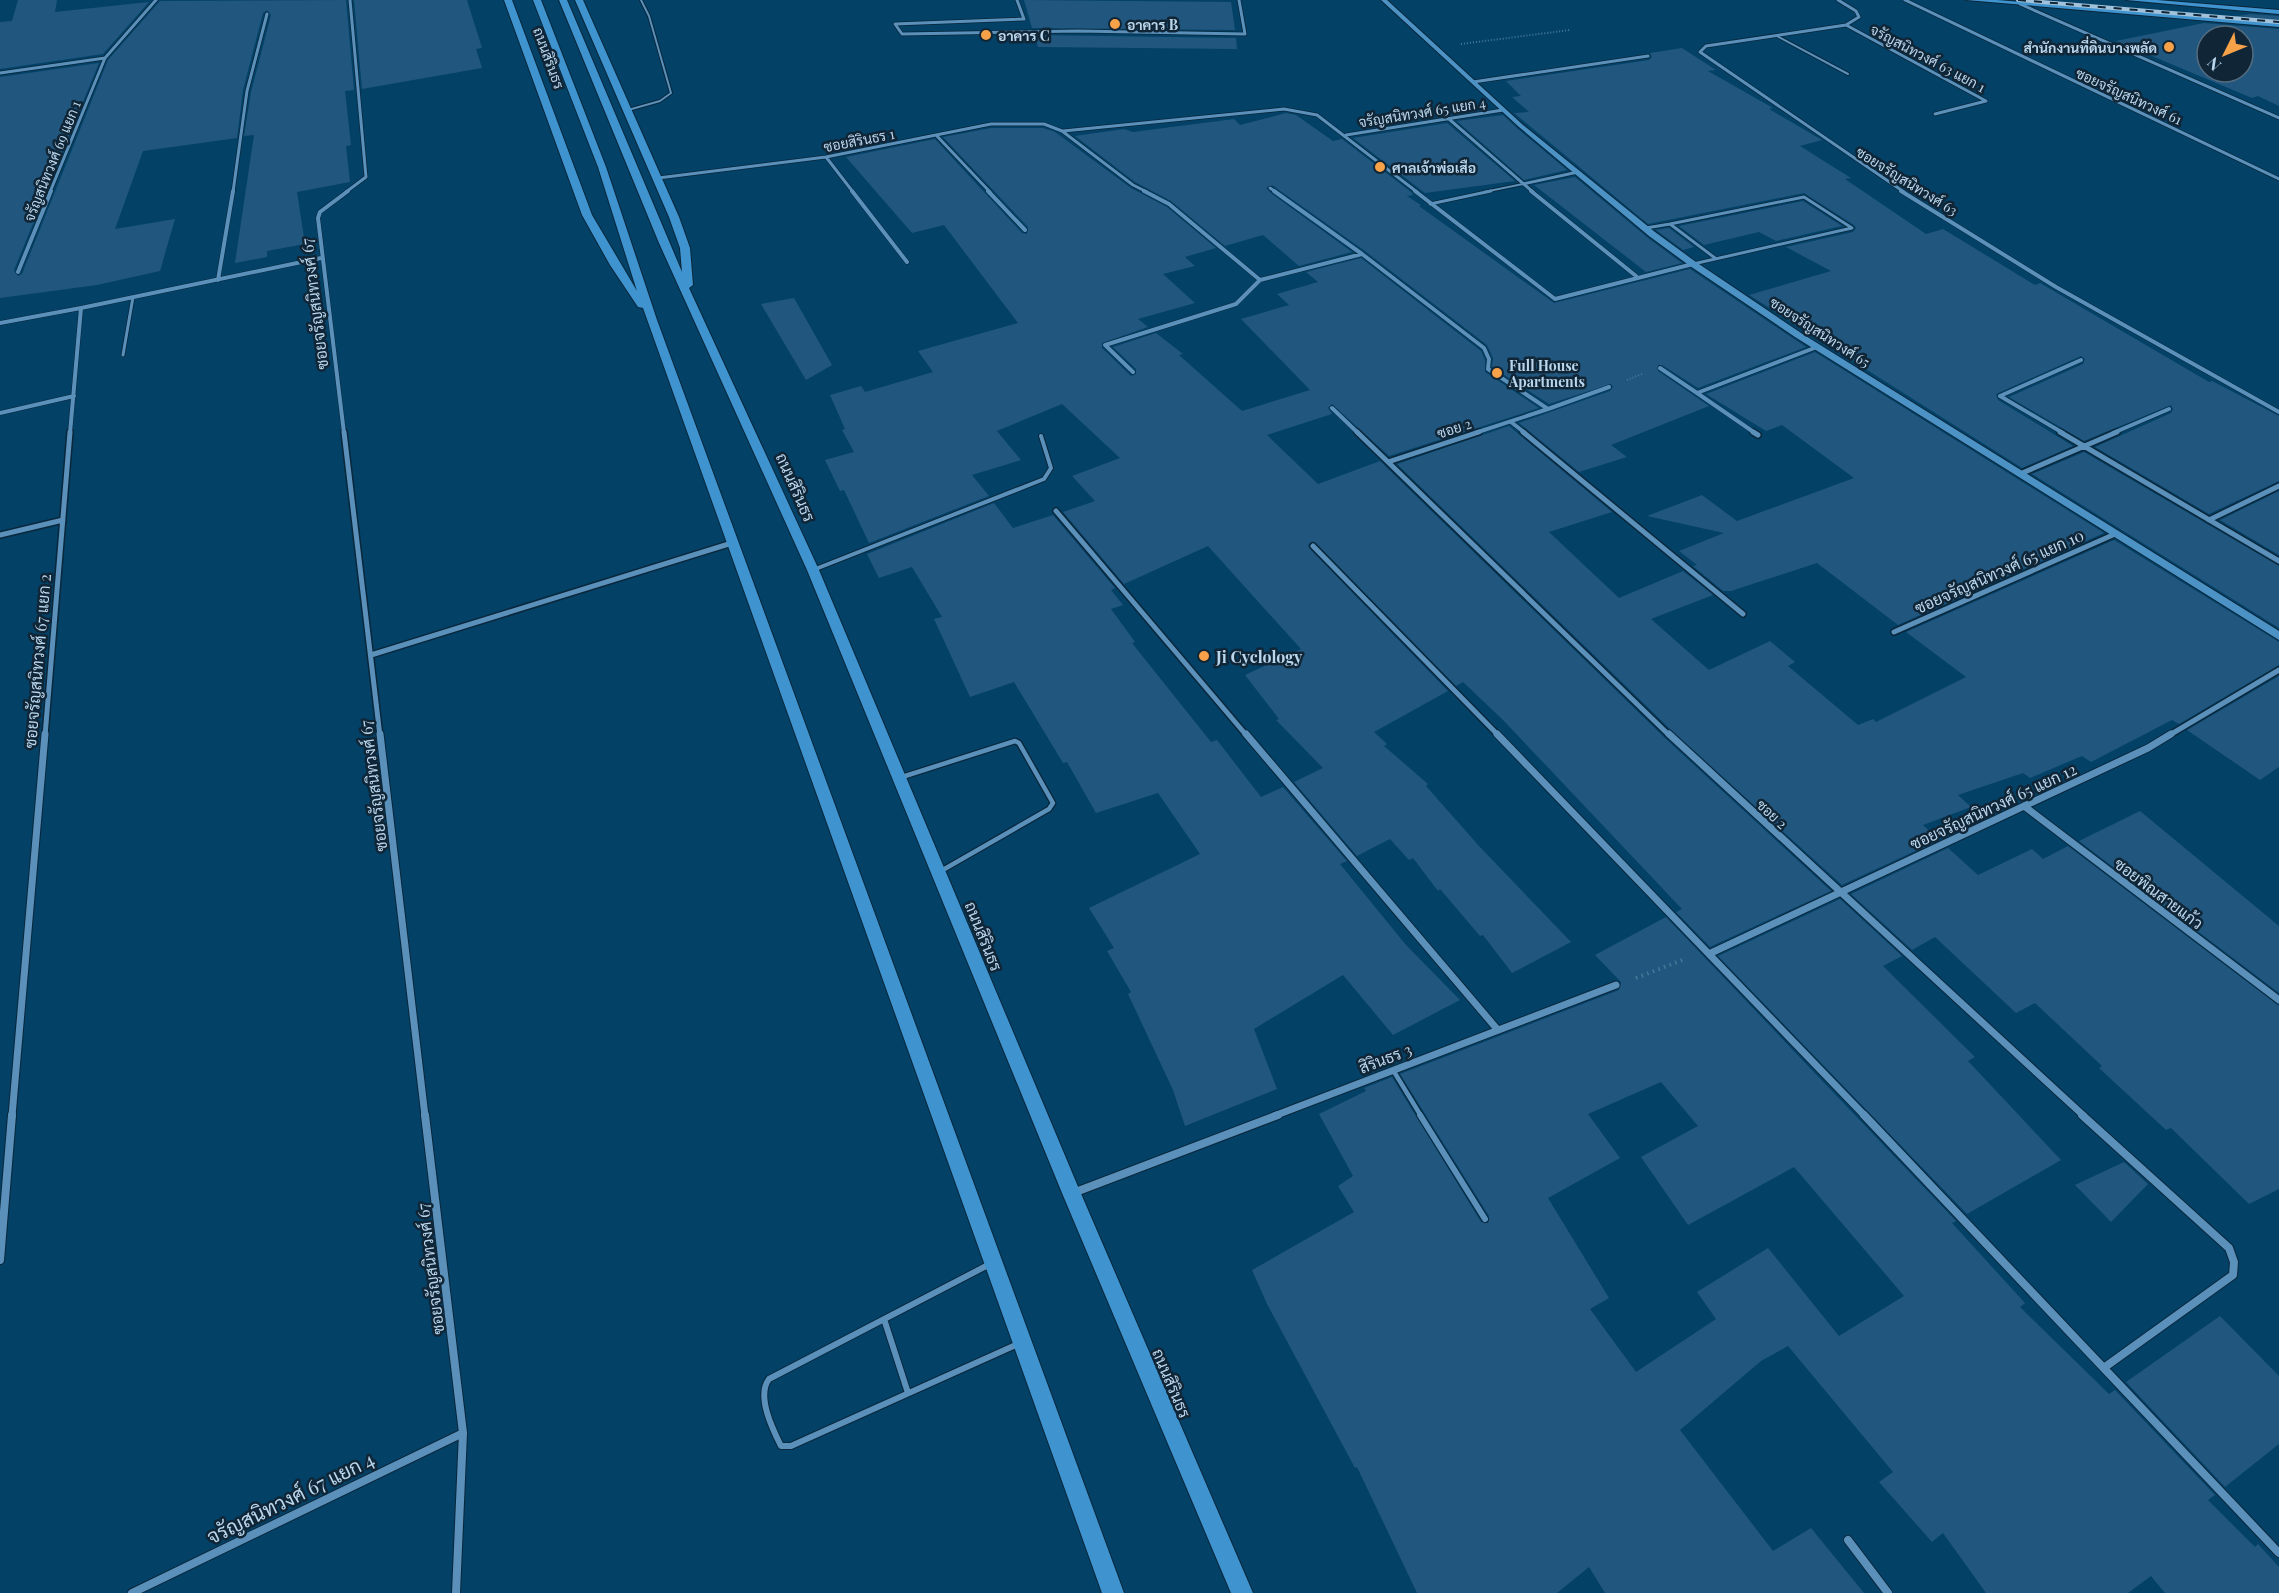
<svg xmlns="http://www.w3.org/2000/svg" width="2279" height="1593" viewBox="0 0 2279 1593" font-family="'Playfair Display',Sarabun,serif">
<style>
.building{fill:#21577e;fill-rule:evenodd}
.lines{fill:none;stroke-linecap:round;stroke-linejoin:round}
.lane-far4-casing{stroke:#0a273b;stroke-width:4}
.lane-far3-casing{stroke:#0a273b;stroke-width:4.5}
.lane-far2-casing{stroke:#0a273b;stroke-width:6}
.lane-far1-casing{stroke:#0a273b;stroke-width:7}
.lane-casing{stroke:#0a273b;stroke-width:8}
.street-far4-casing{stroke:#0a273b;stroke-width:4.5}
.street-far3-casing{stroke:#0a273b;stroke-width:5}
.street-far2-casing{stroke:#0a273b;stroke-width:8}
.street-far1-casing{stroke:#0a273b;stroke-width:9}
.street-casing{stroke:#0a273b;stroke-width:10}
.secondary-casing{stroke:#0a273b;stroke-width:2}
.primary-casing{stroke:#0a273b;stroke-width:2}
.path-far1{stroke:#477999;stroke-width:2;stroke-dasharray:1 2;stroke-linecap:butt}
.path{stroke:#477999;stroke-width:4;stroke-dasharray:1.5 4.5;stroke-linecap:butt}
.lane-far4{stroke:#5a90ba;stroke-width:2}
.lane-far3{stroke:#5a90ba;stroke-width:3}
.lane-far2{stroke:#5a90ba;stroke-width:4}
.lane-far1{stroke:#5a90ba;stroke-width:4.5}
.lane{stroke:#5a90ba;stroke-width:6}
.street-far4{stroke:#5a90ba;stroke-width:3}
.street-far3{stroke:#5a90ba;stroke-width:4}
.street-far2{stroke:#5a90ba;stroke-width:5}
.street-far1{stroke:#5a90ba;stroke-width:7}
.street{stroke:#5a90ba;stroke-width:8}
.secondary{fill:#4c92c5;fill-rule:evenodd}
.primary{fill:#3f94d0;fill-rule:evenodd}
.rail-casing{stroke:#a1c2da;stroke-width:4}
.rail{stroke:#102637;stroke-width:2;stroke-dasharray:8;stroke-linecap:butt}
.poi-dot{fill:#f7a149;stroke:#102637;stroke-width:2}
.labels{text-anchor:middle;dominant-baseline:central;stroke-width:5;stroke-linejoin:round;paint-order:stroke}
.far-poi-label{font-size:14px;font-weight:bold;fill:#bad6ec;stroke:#102637;text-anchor:start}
.far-street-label{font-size:14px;fill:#bad6ec;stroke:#102637}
.street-label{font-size:16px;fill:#bad6ec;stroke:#102637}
.poi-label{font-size:16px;font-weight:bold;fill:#bad6ec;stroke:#102637;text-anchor:start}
.near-street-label{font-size:20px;fill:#bad6ec;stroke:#102637}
</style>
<rect width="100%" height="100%" fill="#034167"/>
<path class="building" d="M18,0h39l-2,12 94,-10 -46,52 -103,15v-47l12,-1z
M346,0l8,90 -9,1 6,54 -5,1 4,36 -53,10 8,52 -38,7v6l-32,6 19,-128 -10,1 7,-44 20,-77 -4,-5 -4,3 -20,77 -6,48 -94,13 -28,78 60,-10 -15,52 -63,14 -97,13v-221l99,-14 -85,207 4,6 4,-2 86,-214 52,-59z
M354,0h113l15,48 -6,1 6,19 -120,21z
M1024,0l207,2 4,28 -203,-2z
M2250,14l29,2v5l-46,-4z
M2204,23l75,6v77l-21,-10 -6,2 -136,-57zM2207,36h36v36h-36z
M1035,35l201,3 1,11 -199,-2z
M1682,48l34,22 -8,1 65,37 -4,1 53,31 -22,6 51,32 -6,1 81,55 17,-5 92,56 5,-2 169,99 3,-1 67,35v65l-70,33 -114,-67 76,-34 2,-4 -2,-4 -87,36 -75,-44 74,-33 2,-5 -4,-3 -85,38 2,6 75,46 -51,22 -273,-173 82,-24 -45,-24 67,-15 3,-4 -2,-3 -50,-32 -156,31 -134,-111 15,-1 -17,-15 9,-1 -15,-15 143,-21 3,-3 -2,-4z
M1286,113l10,2 37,26 9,-2 69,53 2,3 -6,1 14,9 -2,1 135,97 136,-34 116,78 -108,41 -36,-23h-4v6l51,35 -98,39 16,12 -48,15 -60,-49 91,-32 3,-4 -2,-3 -62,20 -57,-37 1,-9 -6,-13 -122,-94 -93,-66 -6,3 6,6 80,58 -53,14 -36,-31 -38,11 -54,-45 -36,-19 -60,-46 49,-7 9,3 101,-13 6,6z
M1503,115l15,14 49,41 -43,10 -67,-59z
M1447,123l68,58 -90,12 -72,-55z
M991,128h52l12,4 76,56 36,19 49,41 -31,9 10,9 -32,8 32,29 -57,16 10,8 -46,16v5l29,28 5,-2v-5l-23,-22 43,-14 27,21 -4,1 63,56 68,-21 -69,-71 48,-14 -12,-11 41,-12 -12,-10 55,-14 120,93 4,9v12l54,36 -150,48 -57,-52 -4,4 4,6 -65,21 51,49 62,-23 287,279 164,151 -121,56 -34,-35 6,-3 -179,-189 -40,-38 -7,4 -140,-143 -5,-1 -3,3 2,4 138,142 -74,41 13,12 -3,2 44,38 -2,2 53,60 92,96 -59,31 -29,-38 -3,1 -40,-47 -2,2 -25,-33 -4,2 -19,-21 -33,17 -63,-74 29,-14 -47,-48 3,-1 -34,-44 56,-26 -93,-103 -84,38 -61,-72 32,-11 -23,-25 48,-18 -58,-54 -65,27 24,29 -49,15 17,21 -120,47 -25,-53 -4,1 -15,-31 29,-8 -12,-22 3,-1 -15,-34 31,-9 4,6 68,-20 -15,-21 100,-28 -74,-98 -32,8 -66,-76 89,-18 87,94 5,1 1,-7 -85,-90z
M1575,177l73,61 34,25 -36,9 -112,-87z
M1803,201l39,25 -66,15 -17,-9 -55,13 -25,-19z
M1669,228l25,19 -11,3 -27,-20z
M794,298l38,67 -26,15 -45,-76z
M1815,352l289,181 -206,92 -81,-62 -86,28h-8l-30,-25 4,-1 -18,-14 45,-18 -77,-17 55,-21 35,26 117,-43 -72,-53 -16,6 -60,-37z
M1509,426l103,86 -63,20 70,66 64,-27 30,24 -62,24 58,51 61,-29 25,21 -7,4 70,59 15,-6 3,3 90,-45 -60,-45 208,-92 165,102v23l-100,59 -7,-4 -81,42 -9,-6 -52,22 -7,-5 -65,22 13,12 -48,18 16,15 -97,45 -173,-157 -272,-264z
M2084,452l195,114v62l-247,-154z
M2279,491v64l-59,-35z
M994,503l19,25 40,-13 62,73 -4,2 12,15 -12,4 24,33 -3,1 79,99 6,-2 44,57 22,-10 64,74 -7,3 66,81 54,55 -67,35 -50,-60 -89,54 23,60 -92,37 -12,-36 -45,-96 3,-2 -24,-41 7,-3 -25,-40 111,-54 -42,-61 -62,20 -29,-51 -4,1 -49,-81 -44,15 -36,-78 8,-2 -30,-50 -33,11 -12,-24z
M2279,676v91l-19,13 -73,-50z
M2140,811l139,115v67l-200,-152z
M2068,846l211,160v183l-30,15 -78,-76 -5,2 -67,-62 3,-2 -67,-63 -19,10 -81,-76 -23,13 -61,-56 97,-46 30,27 54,-26 11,10z
M1840,899l62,57 -19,10 92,91 -7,4 93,99 -94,54 -249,-258z
M1666,917l290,304 -4,2 73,80 -5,4 89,87 6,-4 100,105 -7,5 47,47 3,-3 21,23v26h-114l-14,-17 -23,17h-142l-43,-60 -11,9 -53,-60 14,-10 -105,-126 -27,15 -81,69 93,121 38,-23 53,65h-259l-16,-26 -32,26h-140l-60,-126 -2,1 -88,-164 -15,-34 102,-58 -16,-26 15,-10 -34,-62 47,-23 -2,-3 28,-11 89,145 7,1 1,-7 -89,-142 219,-84 2,-8 -26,-27zM1661,1082l37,44 -57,31 47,68 106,-58 110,129 -65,40 -71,-88 -71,44 19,27 -80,53 -46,-63 19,-11 -61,-100 72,-40 -32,-44z
M2124,1162l24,22 -37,38 -36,-37z
M2220,1316l59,60v68l-54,43 -99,-105z"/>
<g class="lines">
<defs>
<path id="lane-far4" d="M1777,36l71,38
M628,110l32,-9 11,-8 -22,-77 -8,-16
M1484,192l39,-8"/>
<path id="lane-far3" d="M1430,204l61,-13
M1646,228l24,-4
M1693,264l159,-36 -48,-31 -134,27 45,34
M123,355l10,-58"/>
<path id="lane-far2" d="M813,570l231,-91 7,-11 -10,-32"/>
<path id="lane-far1" d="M902,777l113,-36 4,2 34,60 -4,6 -108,62
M1393,1070l28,46"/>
<path id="lane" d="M1420,1115l65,104
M990,1264l-221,115c-13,17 4,51 12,67h10l227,-102
M884,1319l24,74"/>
<path id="street-far4" d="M1017,0l7,19 -129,5 7,10 176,-3 167,3 -6,-34
M1838,0l18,11 3,6 -13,8 -140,21 -6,6 204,140
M1905,0l374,179
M2020,4l259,114
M1846,25l140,76 -51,13
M0,73l105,-15
M1473,82l175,-26
M1449,119l84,73
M1063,131l221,-22 33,6 100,77
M936,135l54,57
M1346,135l157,-25
M826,157l27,35
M658,178l168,-21 165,-33h53l18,7 71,54 14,7
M1523,184l55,-12
M1270,188l6,4
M50,192l55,-134 51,-58
M233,192l14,-101 20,-77
M346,192l20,-15 -16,-177"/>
<path id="street-far3" d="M852,191l55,71
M988,191l37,39
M1144,191l25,13 91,76 102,-26 122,94 5,11 -1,10 60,40 -73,24
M1274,191l88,63
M1415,191l140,108 138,-35
M1531,191l105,85
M1901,191l155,96 223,125
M18,272l33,-81
M218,280l15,-89
M0,323l81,-15
M1660,368l37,25 120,-46
M1133,372l-28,-27 131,-41 24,-24
M1697,393l58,40
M1332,408l26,25
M1548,409l61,-22
M0,413l74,-17
M1511,422l14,11
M70,433l11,-125 240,-50
M344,433l-26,-215 2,-6 28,-21
M2063,433l-63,-37 81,-36
M2113,433l56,-24"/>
<path id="street-far2" d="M344,432l36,304
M1357,432l31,30
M1479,432l-91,30 282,274
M1523,432l220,182
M1753,432l5,3
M2060,432l219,129
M2020,474l97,-42
M1056,511l191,225
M2209,520l70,-34
M0,535l63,-15
M1313,546l186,190
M1894,632l221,-98
M371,655l361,-112
M45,736l25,-304
M2168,736l111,-66"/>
<path id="street-far1" d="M380,734l45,382
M1246,734l251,295
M1497,734l368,382
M1669,734l415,382
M2024,806l255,194
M1711,953l437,-205 23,-14
M12,1116l33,-382
M1274,1116l342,-131"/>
<path id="street" d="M425,1115l38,318 -7,160
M1864,1115l415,438
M2082,1115l147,133 5,14 -1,13 -128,92
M1073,1193l205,-78
M0,1260l12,-145
M1848,1540l40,53
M132,1593l331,-160"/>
<path id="secondary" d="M1381,0h6l136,125 132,107 41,30 105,71 478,298v9l-484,-303 -105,-71 -41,-30 -130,-109z"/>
<path id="primary" d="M504,0h8l80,215 45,76 -39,-124 -65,-167h8l65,167 51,153 467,1273h-22l-459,-1285 -5,-1 -28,-42 -28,-50z
M559,0h8l115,272 -2,-24 -11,-31 -94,-217h8l96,217 11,31 3,37 -4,3 130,282 260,619 174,404h-22l-169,-400 -255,-623 -148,-327z
M1966,0h31l282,23v4z
M2126,0h31l122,10v4z"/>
</defs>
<use href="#lane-far4" class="lane-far4-casing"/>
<use href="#lane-far3" class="lane-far3-casing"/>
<use href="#lane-far2" class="lane-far2-casing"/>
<use href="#lane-far1" class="lane-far1-casing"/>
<use href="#lane" class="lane-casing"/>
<use href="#street-far4" class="street-far4-casing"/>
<use href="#street-far3" class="street-far3-casing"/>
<use href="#street-far2" class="street-far2-casing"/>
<use href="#street-far1" class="street-far1-casing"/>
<use href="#street" class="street-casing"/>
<use href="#secondary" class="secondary-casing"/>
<use href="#primary" class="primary-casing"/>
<path class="path-far1" d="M1461,44l109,-14
M1627,380l15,-6"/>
<path class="path" d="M1636,978l49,-19"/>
<use href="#lane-far4" class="lane-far4"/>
<use href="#lane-far3" class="lane-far3"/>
<use href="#lane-far2" class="lane-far2"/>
<use href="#lane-far1" class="lane-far1"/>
<use href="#lane" class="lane"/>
<use href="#street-far4" class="street-far4"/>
<use href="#street-far3" class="street-far3"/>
<use href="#street-far2" class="street-far2"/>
<use href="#street-far1" class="street-far1"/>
<use href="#street" class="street"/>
<use href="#secondary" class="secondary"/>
<use href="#primary" class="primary"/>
<defs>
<path id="rail" d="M2018,0l261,22"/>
</defs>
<use href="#rail" class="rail-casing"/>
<use href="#rail" class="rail"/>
</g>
<g class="poi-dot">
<circle cx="1115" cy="24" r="6"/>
<circle cx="986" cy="35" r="6"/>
<circle cx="2169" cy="47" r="6"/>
<circle cx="1380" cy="167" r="6"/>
<circle cx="1497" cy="373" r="6"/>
<circle cx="1204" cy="656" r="6"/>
</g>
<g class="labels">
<g class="far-poi-label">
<text x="1127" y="24">อาคาร B</text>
<text x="998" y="35">อาคาร C</text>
<text x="2157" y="47" text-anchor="end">สำนักงานที่ดินบางพลัด</text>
<text x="1392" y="167">ศาลเจ้าพ่อเสือ</text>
<text x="1509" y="365">Full House<tspan x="1509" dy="16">Apartments</tspan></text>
</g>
<g class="far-street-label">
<text transform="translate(549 58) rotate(70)">ถนนสิรินธร</text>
<text transform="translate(1928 58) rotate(28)">จรัญสนิทวงศ์ 63 แยก 1</text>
<text transform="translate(2129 96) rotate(25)">ซอยจรัญสนิทวงศ์ 61</text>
<text transform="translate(1422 112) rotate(-9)">จรัญสนิทวงศ์ 65 แยก 4</text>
<text transform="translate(859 140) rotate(-11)">ซอยสิรินธร 1</text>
<text transform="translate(52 161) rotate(-68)">จรัญสนิทวงศ์ 69 แยก 1</text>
<text transform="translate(1907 181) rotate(32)">ซอยจรัญสนิทวงศ์ 63</text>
<text transform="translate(1820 332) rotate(33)">ซอยจรัญสนิทวงศ์ 65</text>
<text transform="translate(1454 428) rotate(-18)">ซอย 2</text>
<text transform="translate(1772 814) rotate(43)">ซอย 2</text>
</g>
<g class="street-label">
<text transform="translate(314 304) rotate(-97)">ซอยจรัญสนิทวงศ์ 67</text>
<text transform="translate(796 487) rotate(66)">ถนนสิรินธร</text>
<text transform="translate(1999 571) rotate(-24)">ซอยจรัญสนิทวงศ์ 65 แยก 10</text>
<text transform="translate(37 661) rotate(-85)">ซอยจรัญสนิทวงศ์ 67 แยก 2</text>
<text transform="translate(373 786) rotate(-97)">ซอยจรัญสนิทวงศ์ 67</text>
<text transform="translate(1993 806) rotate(-25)">ซอยจรัญสนิทวงศ์ 65 แยก 12</text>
<text transform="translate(2159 893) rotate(37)">ซอยพิณสายแก้ว</text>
<text transform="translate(984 936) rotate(68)">ถนนสิรินธร</text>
<text transform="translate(1385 1058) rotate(-21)">สิรินธร 3</text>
<text transform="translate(430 1269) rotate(-97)">ซอยจรัญสนิทวงศ์ 67</text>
<text transform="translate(1172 1383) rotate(67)">ถนนสิรินธร</text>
</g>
<g class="poi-label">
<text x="1216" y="656">Ji Cyclology</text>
</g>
<g class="near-street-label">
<text transform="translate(290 1497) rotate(-26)">จรัญสนิทวงศ์ 67 แยก 4</text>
</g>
</g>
<g transform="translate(2225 54) rotate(227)"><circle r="28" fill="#102637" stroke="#546c7f" stroke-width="1.5"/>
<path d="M0-4.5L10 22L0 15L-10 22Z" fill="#f7a149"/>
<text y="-9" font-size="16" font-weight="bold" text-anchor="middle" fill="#bad6ec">N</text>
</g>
</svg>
